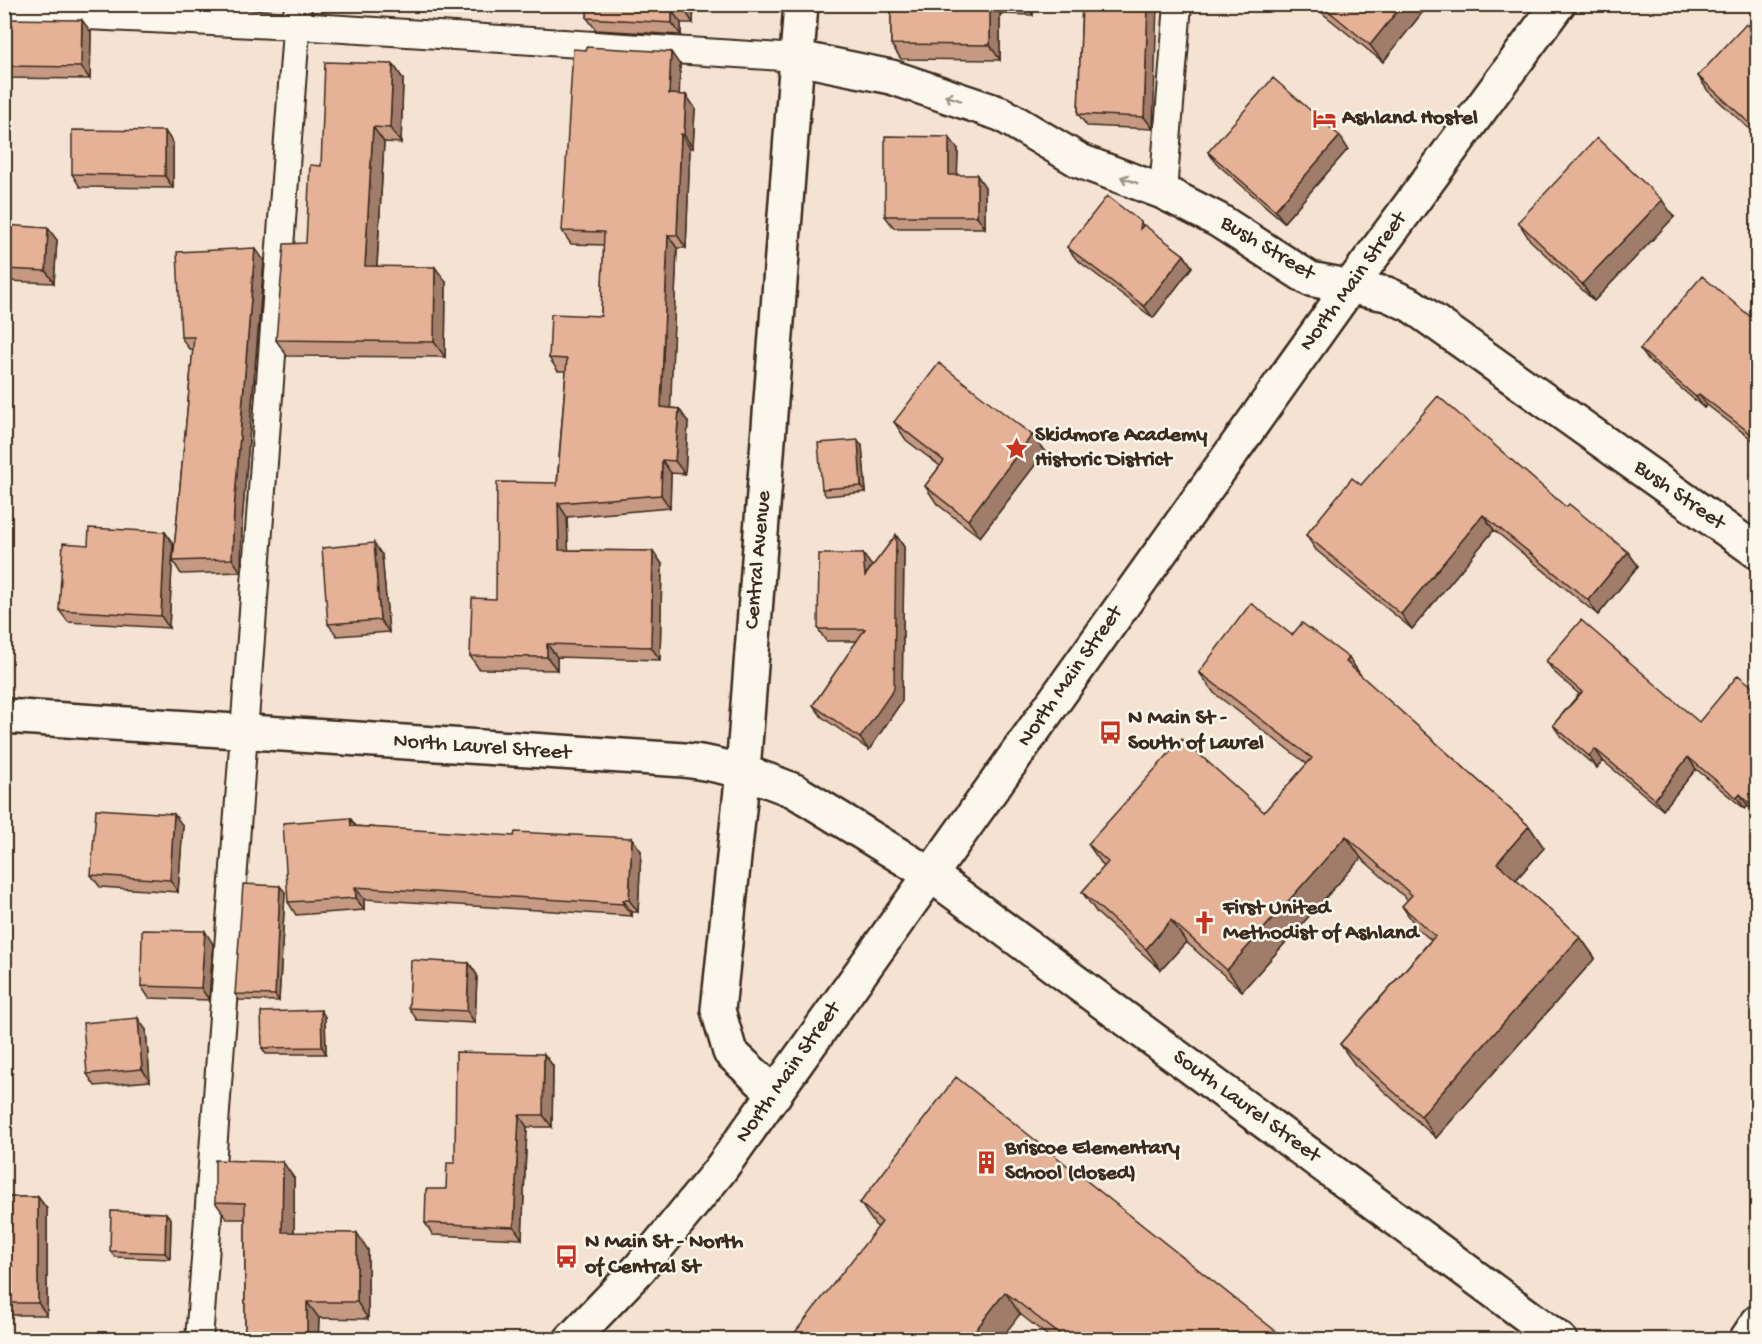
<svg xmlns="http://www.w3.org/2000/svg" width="1762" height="1344" viewBox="0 0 1762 1344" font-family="'Gochi Hand',sans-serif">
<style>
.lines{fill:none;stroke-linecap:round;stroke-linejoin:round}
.lane-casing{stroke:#3b2a1e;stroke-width:30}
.street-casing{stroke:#3b2a1e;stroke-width:38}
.primary-casing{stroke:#3b2a1e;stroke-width:38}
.lane{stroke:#fbf7ec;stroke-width:26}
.street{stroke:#fbf7ec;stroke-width:33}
.primary{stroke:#fbf7ec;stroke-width:33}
.wall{fill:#c59982;stroke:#3b2a1e;stroke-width:1.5}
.shaded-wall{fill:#a07d6a;stroke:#3b2a1e;stroke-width:1.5}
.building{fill:#e5b297;stroke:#3b2a1e;stroke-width:1.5}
.oneway{stroke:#9b9085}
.labels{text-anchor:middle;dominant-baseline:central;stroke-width:5;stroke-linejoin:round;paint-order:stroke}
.poi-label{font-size:22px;font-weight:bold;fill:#3b2a1e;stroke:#fbf7ec;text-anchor:start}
.street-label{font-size:22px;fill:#3b2a1e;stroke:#fbf7ec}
</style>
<rect width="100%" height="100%" fill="#f4e2d2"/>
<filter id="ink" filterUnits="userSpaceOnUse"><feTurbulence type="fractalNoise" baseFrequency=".0167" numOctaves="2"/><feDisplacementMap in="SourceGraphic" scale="12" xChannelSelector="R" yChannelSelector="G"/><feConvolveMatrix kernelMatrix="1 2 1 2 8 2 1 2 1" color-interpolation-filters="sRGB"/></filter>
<g filter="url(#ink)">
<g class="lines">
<defs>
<path id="lane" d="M4,12l293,14 501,32
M1163,192l15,-188
M199,1340l99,-1336"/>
<path id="street" d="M798,58l93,19 110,37 79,47 83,31 55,28 92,59 77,15 24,11 347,247
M4,716l680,44c40,4 74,16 111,31l136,84 629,465
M775,1094l-45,-42 -12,-42 25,-239 58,-767
M1746,1340l12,-18"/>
<path id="primary" d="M571,1340l69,-72 80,-98 629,-882 209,-284"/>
</defs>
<use href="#lane" class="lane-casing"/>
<use href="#street" class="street-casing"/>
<use href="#primary" class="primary-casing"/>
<use href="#lane" class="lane"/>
<use href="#street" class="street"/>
<use href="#primary" class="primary"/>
</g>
<path class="wall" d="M183,4h30l-13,2h-17z
M588,4h106l-1,19h-12v12l-85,-5 -9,-12z
M891,4h142v11l-33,-1v46l-99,-1 -10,-15z
M1082,4l71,125 -66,-3 -9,-12z
M1311,4h118l-46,58z
M1758,14v123l-50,-46 -10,-15 50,-50z
M4,19l87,13 -1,47 -86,-1z
M393,64l10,15 -2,64 -17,-1 -7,124 69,16 -1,75 -158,-1 -11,-16 30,-97 15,-77z
M680,65l-1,30h7l9,13 -2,40h-3l-4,100h-9l-7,160 9,1 9,13 -3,52 -14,-1 -1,35 -103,9 1,33 85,1 9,13 -2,96 -103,-3v13l-78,-1 -9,-13 26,-57 61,-116 9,-112h-8l-9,-13 52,-42 3,-71 -33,-1 -9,-13z
M173,143v45l-93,-1 -8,-13z
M958,149l-1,26 28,12v41h-91l-9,-12z
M1348,149l-64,73 -67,-58 -9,-12z
M4,166l7,9 -1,50 47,15 -3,43 -47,-2 -2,55z
M1674,217l-80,84 -64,-61 -12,-18z
M1141,222l2,4 41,29 8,12 -39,51 -77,-59 -9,-12z
M255,248l9,13 -22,261 -1,50 -60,2 -8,-13 20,-212h-4l-8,-12z
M1758,323v121l-51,-39 -3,3 -56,-48 -8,-11z
M894,422l138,13 13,17 -65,85 -43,-33 -12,-18 15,-20 -34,-26z
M862,446l4,46 -40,4 -4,-7z
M1361,485l205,22 62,45 10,14 -40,49 -104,-85 -82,99 -96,-79 -10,-15z
M165,532l8,12 -4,84 -101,-6 -9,-12 29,-65z
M896,535l8,12 -2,154 -33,49 -47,-33 -9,-12 44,-64h-31l-8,-12 54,-62z
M382,555l7,77 -52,4 -9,-12z
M1292,635l57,23 12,18 168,150 15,22 -28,32 64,57 15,21 -159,180 -81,-73 -15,-21 91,-104 -14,-12 -15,-22 6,-6 -47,-42 -119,133 -56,-49 -25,28 -64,-57 -15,-21 22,-25 -16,-23 176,-32 43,-48 -93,-71 -15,-21z
M1546,661l153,61 59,-31v124l-10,-9 -3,3 -49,-40 -33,41 -60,-49 -6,7 -36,-31 -8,-12 26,-31 -25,-22z
M4,814l3,4 2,71h-5z
M350,818l6,8 285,25 -3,61h-6v4l-268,-17v11l-68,5 -8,-13z
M183,826l-5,66 -78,-5 -9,-12z
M285,892l-6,109 -40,-1 -4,-6z
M213,944l-4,56 -60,-2 -8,-12z
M469,963l8,12 -2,48 -58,-3 -8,-12z
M321,1010l4,7 1,37h-60l-4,-6z
M146,1030l4,51 -55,5 -8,-12z
M544,1054l9,12 -1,61h-25l-5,112 -89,-4 -8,-12 21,-34 9,-26z
M294,1178v55l74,17v69l-49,-1 -1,22h-73v-121h-18l-12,-17z
M4,1197h34l9,12v106h-43z
M860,1203l427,137h-234l-33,-26 -142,-87 -3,-2z
M171,1219l-1,40 -55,-2 -5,-6z"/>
<path class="shaded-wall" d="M685,4h9l-1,19 -8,-12z
M990,4h3l7,10v46l-10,-15z
M1026,4h7v11z
M1148,4h9l-4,125 -9,-12z
M1403,4h26l-46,58 -13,-17z
M672,11l9,12v12l-9,-12z
M82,20l9,12 -1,47 -9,-12z
M671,52l9,13 -1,42 -10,-13z
M393,64l10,15 -2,64 -11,-15z
M686,95l9,13 -2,40 -9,-13z
M373,127l11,15 -8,139 -11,-15z
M165,131l8,12v45l-8,-12z
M681,134l9,14 -4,100 -9,-13z
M1340,136l8,13 -64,73 -9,-12z
M949,137l9,12 -1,38 -8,-12z
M4,166l7,9 -1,62 -6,-9z
M977,175l8,12v41l-8,-12z
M1662,200l12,17 -80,84 -12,-17z
M48,228l9,12 -3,43 -8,-12z
M668,235l9,13 -7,172 -9,-13z
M255,248l9,13 -22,261 -1,50 -9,-13 2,-49z
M1184,255l8,12 -39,51 -9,-12z
M435,267l11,15 -1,75 -11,-15z
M4,277l3,4 -2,55 -1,-1z
M1699,394l8,11 -3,3 -8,-11z
M679,409l9,13 -3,52 -10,-13z
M1032,435l13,17 -65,85 -12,-17z
M858,440l4,6 4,46 -5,-6z
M662,460l9,13 -1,35 -9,-13z
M558,503l9,14 2,46 -10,-13z
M1483,515l11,15 -82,99 -11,-15z
M165,532l8,12 -4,84 -8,-12z
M896,535l8,12 -2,154 -33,49 -9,-12z
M374,543l8,12 7,77 -9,-12z
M653,551l9,13 -2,96 -9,-13z
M1628,552l10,14 -40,49 -10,-15z
M863,554l9,12 -7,10z
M547,644l10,13v13l-10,-13z
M1349,658l15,22 -18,-18z
M1595,749l8,12 -6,7 -8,-12z
M1688,757l8,12 -33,41 -8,-11z
M1740,794l8,12 -3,3 -8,-11z
M4,814l3,4 2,71 -5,-7z
M174,814l9,12 -5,66 -8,-12z
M350,818l9,13 -8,-5z
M1529,826l15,22 -32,36 -15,-21z
M1346,836l15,22 -119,133 -15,-21z
M632,838l9,13 -3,61 -9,-12z
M280,886l5,6 -6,109 -4,-6z
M355,887l9,12v11l-8,-12z
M623,900l9,12v4l-9,-12z
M1171,920l15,22 -25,28 -15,-21z
M205,931l8,13 -4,56 -8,-12z
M1580,937l15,21 -159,180 -15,-22z
M469,963l8,12 -2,48 -8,-12z
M321,1010l4,7 1,37 -4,-7z
M138,1018l8,12 4,51 -8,-12z
M544,1054l9,12 -1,61 -9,-12z
M519,1115l8,12 -5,112 -8,-12z
M283,1162l11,16v71l-12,-17z
M38,1197l9,12v106l-9,-12z
M166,1213l5,6 -1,40 -5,-6z
M357,1233l11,17v69l-11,-17z
M1005,1292l15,22 -20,26h-32z
M307,1302l12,16 -1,22h-11z"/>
<path class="building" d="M588,4h97v7h-13v12l-85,-5z
M891,4h99v41l-99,-1z
M1082,4h66l-4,113 -66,-3z
M1320,4h83l-33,41z
M1758,14v117l-60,-55 48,-52 2,2z
M4,19l78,1 -1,47 -77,-1z
M586,47l85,5 -2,42 17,1 -2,40 -3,-1 -4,101h-9l-7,172 18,2 -4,52 -13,-1 -1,35 -103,8 1,47 94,1 -2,96 -104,-3v13l-77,-1 2,-58 24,1 1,-117 60,1v4l10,-128 -18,-1 2,-44 50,2 3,-84 -42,-1 11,-182 13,1z
M325,62l68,2 -3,64 -17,-1 -8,139 70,1 -1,75 -158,-2 8,-96 22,-1 4,-78 11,1z
M1273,78l67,58 -65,74 -67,-58z
M72,130l93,1v45l-93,-2z
M885,136l64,1v38h28v41h-92z
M1597,138l65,62 -80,84 -64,-62z
M1107,196l34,26 -1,7 4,-4 40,30 -40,51 -77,-59z
M4,225l44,3 -2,43 -42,-2z
M255,248l-21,262 -2,49 -59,2 21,-224h-13l-4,-85z
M1702,276l56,47v116l-59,-45 -3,3 -56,-48z
M939,363l93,72 -64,85 -43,-34 19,-25 -50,-39z
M1438,396l128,111 3,-3 59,48 -40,48 -105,-85 -82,99 -95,-79 46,-57 9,7z
M858,440l3,46 -39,3 -4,-46z
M89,528l76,4 -4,84 -102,-6 4,-67 25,2z
M896,535l-2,154 -34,49 -47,-33 52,-76h-47l1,-75h44l2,22z
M374,543l6,77 -52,4 -6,-76z
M1251,603l41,32 10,-12 47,35 -3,4 183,164 -32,37 83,74 -159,179 -81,-72 95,-108 -33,-30 10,-11 -66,-59 -119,134 -56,-50 -25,29 -64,-57 26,-30 -20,-18 94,-105 82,73 48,-54 -113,-86z
M1581,620l118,102 39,-47 20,16v120l-18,-17 -3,4 -49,-41 -33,42 -60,-50 -6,7 -36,-31 29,-33 -36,-31z
M96,809l78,5 -4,66 -79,-5z
M350,818l1,8 163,10 1,-4 117,6 -3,62h-6v4l-268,-17 1,11 -68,4 -5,-79z
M243,884l37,2 -5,109 -40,-1z
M142,930l63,1 -4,57 -60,-2z
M411,960l58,3 -2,48 -58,-3z
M321,1010l1,37 -60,1 -1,-36z
M138,1018l4,51 -55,5 -4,-51z
M456,1052l88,2 -1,61h-24l-5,112 -89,-4 1,-34h20l1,-26h8z
M956,1077l331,263h-220l-62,-48 -37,48h-179l93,-118 -22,-19z
M215,1160l68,2 -1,70 75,1v69h-50v38h-62v-137l-30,-1z
M4,1197h34v106h-34z
M111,1211l55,2 -1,40 -55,-2z"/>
<defs><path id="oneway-shaft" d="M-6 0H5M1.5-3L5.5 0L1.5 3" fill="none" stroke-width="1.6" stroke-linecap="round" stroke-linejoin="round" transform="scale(1.5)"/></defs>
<g class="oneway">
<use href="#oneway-shaft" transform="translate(953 98) rotate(-161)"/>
<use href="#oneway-shaft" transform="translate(1129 180) rotate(-159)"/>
</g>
</g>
<defs>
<symbol id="hotel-bare" viewBox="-9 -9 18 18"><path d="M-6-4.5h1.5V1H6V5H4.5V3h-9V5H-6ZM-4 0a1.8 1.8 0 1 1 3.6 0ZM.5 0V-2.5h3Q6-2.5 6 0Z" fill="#c8321e" stroke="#fbf7ec" stroke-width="2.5" paint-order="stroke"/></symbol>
<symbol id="sight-bare" viewBox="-9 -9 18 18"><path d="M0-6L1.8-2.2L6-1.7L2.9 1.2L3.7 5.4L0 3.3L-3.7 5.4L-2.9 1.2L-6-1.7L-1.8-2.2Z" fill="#c8321e" stroke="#fbf7ec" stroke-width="2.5" paint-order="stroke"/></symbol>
<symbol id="bus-bare" viewBox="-9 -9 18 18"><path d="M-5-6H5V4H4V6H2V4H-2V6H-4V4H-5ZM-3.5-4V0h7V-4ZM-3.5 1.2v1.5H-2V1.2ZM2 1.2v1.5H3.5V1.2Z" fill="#c8321e" stroke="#fbf7ec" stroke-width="2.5" paint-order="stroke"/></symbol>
<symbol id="church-bare" viewBox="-9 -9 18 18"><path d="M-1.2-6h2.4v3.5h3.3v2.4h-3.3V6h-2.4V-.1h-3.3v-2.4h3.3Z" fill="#c8321e" stroke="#fbf7ec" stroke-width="2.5" paint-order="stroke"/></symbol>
<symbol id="building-bare" viewBox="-9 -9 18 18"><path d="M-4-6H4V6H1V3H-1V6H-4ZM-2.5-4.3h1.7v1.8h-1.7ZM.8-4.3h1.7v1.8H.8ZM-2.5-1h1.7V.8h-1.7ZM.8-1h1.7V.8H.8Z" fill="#c8321e" stroke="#fbf7ec" stroke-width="2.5" paint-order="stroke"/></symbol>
</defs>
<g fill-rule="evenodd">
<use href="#hotel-bare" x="1308" y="102" width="33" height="33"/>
<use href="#sight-bare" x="1000" y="432" width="33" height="33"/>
<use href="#bus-bare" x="1094" y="716" width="33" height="33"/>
<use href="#church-bare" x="1188" y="906" width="33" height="33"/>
<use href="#building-bare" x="970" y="1146" width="33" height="33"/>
<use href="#bus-bare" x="550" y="1240" width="33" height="33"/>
</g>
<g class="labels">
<g class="poi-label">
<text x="1342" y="119">Ashland Hostel</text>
<text x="1035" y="436">Skidmore Academy<tspan x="1035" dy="25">Historic District</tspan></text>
<text x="1128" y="719">N Main St -<tspan x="1128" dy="25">South of Laurel</tspan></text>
<text x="1223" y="909">First United<tspan x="1223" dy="25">Methodist of Ashland</tspan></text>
<text x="1005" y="1149">Briscoe Elementary<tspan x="1005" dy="25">School (closed)</tspan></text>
<text x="585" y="1243">N Main St - North<tspan x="585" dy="25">of Central St</tspan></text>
</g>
<g class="street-label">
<text transform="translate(1267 249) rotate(31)">Bush Street</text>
<text transform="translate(1354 282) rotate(-54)">North Main Street</text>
<text transform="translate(1679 496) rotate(35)">Bush Street</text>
<text transform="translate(759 560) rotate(-85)">Central Avenue</text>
<text transform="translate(1071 677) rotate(-55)">North Main Street</text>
<text transform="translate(482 748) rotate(4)">North Laurel Street</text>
<text transform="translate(789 1073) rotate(-55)">North Main Street</text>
<text transform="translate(1246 1107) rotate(36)">South Laurel Street</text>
</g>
</g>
<rect width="1762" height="1344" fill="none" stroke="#fbf7ec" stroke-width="24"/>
<rect x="12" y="12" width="1738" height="1320" fill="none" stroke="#3b2a1e" stroke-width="2" filter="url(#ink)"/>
</svg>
